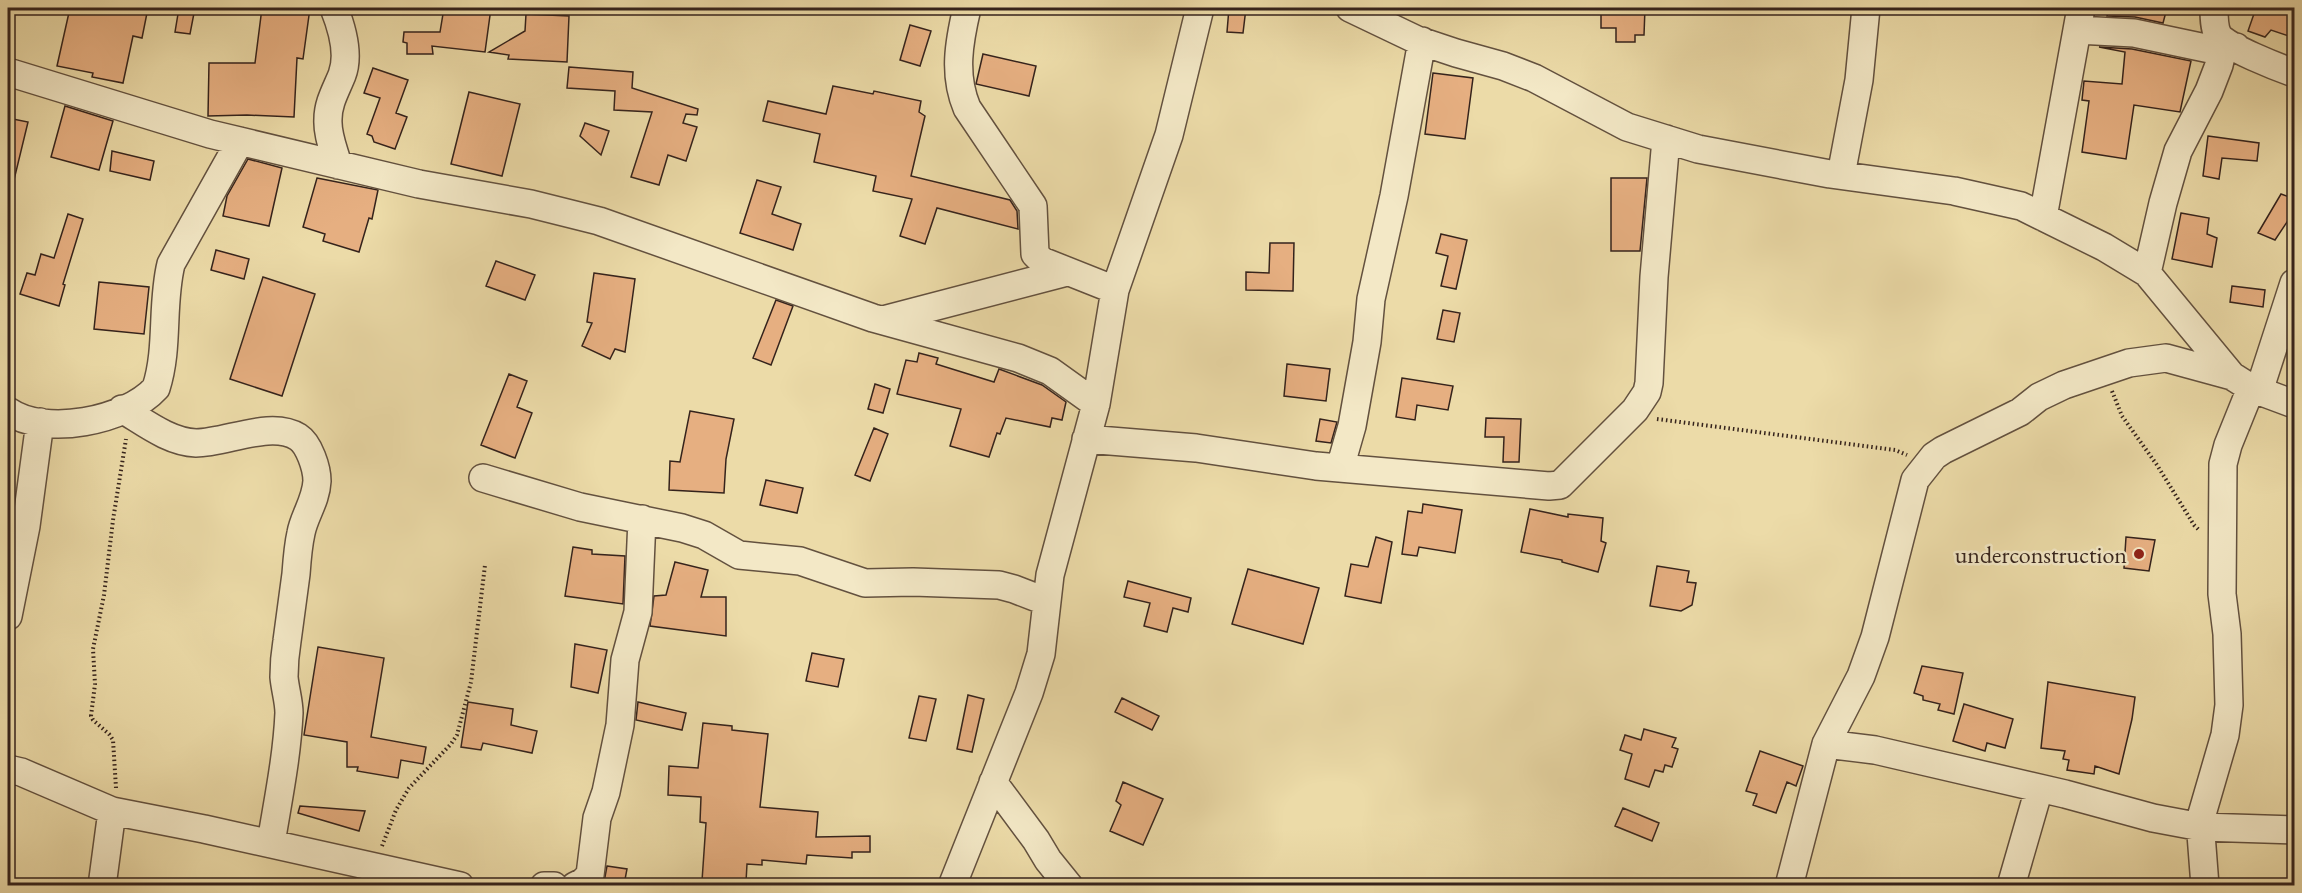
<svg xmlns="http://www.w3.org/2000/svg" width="2302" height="893" viewBox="0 0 2302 893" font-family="'EB Garamond',serif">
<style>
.building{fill:#e6af81;stroke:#35231c;stroke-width:1.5}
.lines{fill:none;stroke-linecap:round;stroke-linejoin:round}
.minor-casing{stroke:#63513f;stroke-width:30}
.path{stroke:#35231c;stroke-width:4;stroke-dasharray:1.5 3;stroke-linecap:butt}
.minor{stroke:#f3e8c6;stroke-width:27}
.poi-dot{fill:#8f2418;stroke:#f3e8c6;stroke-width:2}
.labels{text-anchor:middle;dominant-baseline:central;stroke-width:5;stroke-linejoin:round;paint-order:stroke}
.poi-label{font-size:24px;fill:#35231c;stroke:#f3e8c6;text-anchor:end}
</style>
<rect width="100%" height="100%" fill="#ecdba8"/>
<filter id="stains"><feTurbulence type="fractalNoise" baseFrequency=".00333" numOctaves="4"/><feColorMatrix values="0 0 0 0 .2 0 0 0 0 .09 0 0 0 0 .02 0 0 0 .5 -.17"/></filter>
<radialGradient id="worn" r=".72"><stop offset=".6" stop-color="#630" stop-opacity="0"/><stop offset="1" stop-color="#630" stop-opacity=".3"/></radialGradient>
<path class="building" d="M70,8h78l-6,30 -9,-2 -10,47 -31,-6 1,-4 -36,-7z
M179,8h16l-5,26 -15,-2z
M262,8h48l-7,51 -6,-1 -3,59 -47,-2 -39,1 1,-53h46z
M444,8h47l-6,44 -53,-6 1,8h-26v-11l-4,-1 1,-10h36z
M1229,8h17l-3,25 -16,-1z
M1601,8h44l-1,27h-9v7h-19v-14h-15z
M2109,8h58l-4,15 -28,-6 -28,-1z
M2256,8h39v30l-24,-8 -6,7 -17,-6z
M526,14l43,2 -2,46 -59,-3 1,-4 -20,-3 36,-21z
M910,25l21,6 -11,35 -20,-6z
M2099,47l33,2 59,12 -11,51 -46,-7 -8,54 -44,-7 7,-51 -7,-1 2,-19 38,3 3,-32z
M983,54l53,12 -7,30 -53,-12z
M569,67l64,5 -1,16 66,21 -1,6 -11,-1 -3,9 14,4 -11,34 -18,-6 -9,30 -28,-8 21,-65 -38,-2 1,-19 -48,-3z
M373,68l35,12 -12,33 11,4 -12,32 -21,-7 -2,-6 -5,-2 13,-36 -16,-5z
M1433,73l40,5 -8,61 -40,-5z
M833,86l40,8 1,-3 47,10 -2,11 6,4 -14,60 99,24 7,11 1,18 -81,-21 -12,36 -25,-8 12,-37 -39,-8 3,-15 -62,-14 6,-28 -57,-13 5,-20 58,13z
M469,92l51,12 -18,72 -51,-12z
M65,106l48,15 -14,49 -48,-13z
M8,118l20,4 -14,58 -6,-1z
M585,123l24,8 -8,24 -21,-19z
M2208,136l51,7 -2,18 -35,-3 -3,21 -16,-3z
M112,151l42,10 -4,19 -40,-9z
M248,159l34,9 -13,58 -46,-10 4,-20z
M317,178l61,12 -6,29 -3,-1 -10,34 -36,-11 2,-7 -22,-7z
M1611,178h36l-7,73h-29z
M757,180l24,7 -9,27 29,10 -8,26 -53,-17z
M2281,194l14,5v11l-20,30 -17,-7z
M2181,213l28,5 -2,16 10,4 -5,29 -40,-8z
M68,214l15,5 -20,65 2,1 -6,21 -39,-12 7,-21 8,2 6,-21 13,4z
M1441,234l26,6 -11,49 -15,-3 7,-30 -12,-3z
M1270,243h24l-1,48 -47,-1v-18l23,1z
M216,250l33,9 -5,20 -33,-9z
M496,261l39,14 -10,25 -39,-14z
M594,273l41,6 -10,73 -10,-3 -5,10 -28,-13 10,-23 -5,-1z
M263,277l52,17 -33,102 -52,-17z
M99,282l50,5 -5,47 -50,-5z
M2232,286l33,4 -2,17 -33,-5z
M776,300l17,6 -22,59 -18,-7z
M1443,310l17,3 -6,29 -17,-3z
M919,353l19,5 -2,6 58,18 5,-13 43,16 24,17 -4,18 -10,-2 -2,9 -44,-9 -6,16 -3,-1 -8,24 -39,-11 11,-37 -64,-15 9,-34 11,2z
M1287,364l43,5 -4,32 -42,-5z
M509,374l18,7 -10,26 15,6 -17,45 -34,-13z
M1402,378l51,8 -5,24 -31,-5 -2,15 -19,-3z
M875,384l15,5 -7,24 -15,-4z
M690,411l44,8 -8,40 -2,34 -55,-3 1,-29 10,1z
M1486,418l35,1 -2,43h-16l1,-25h-19z
M1320,419l17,3 -6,21 -15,-2z
M874,428l14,6 -18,47 -15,-6z
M766,480l37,8 -6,25 -37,-8z
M1423,504l39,6 -7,43 -36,-6 -2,9 -15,-2 6,-43 14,2z
M1530,509l38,8v-3l35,4 -2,23 5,2 -8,29 -36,-10v-2l-41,-8z
M1376,537l16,5 -11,61 -36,-7 6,-32 17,3z
M2126,537l29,3 -6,31 -25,-3z
M573,547l19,3v4l33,2 -2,48 -58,-8z
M675,562l33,8 -7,27h25v39l-76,-10 4,-30 12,-1z
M1657,566l32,5 -2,11 9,1 -4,22 -11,6 -31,-5z
M1248,569l71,19 -16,56 -71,-20z
M1128,581l63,17 -3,14 -15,-4 -6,24 -23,-6 6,-23 -26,-6z
M575,644l32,6 -9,43 -27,-6z
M318,647l66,11 -13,79 55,10 -3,17 -22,-4 -3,18 -41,-7 1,-4h-11v-25l-43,-7z
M812,653l32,6 -6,28 -32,-6z
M1922,666l41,7 -9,41 -16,-4 2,-6 -17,-4v-4l-9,-3z
M2048,682l87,15 -3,22 -13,55 -24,-8 -1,8 -27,-4 2,-10 -6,-1 2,-8 -24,-3z
M968,695l16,4 -12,53 -15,-3z
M919,696l17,3 -10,42 -17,-3z
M1122,698l37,18 -7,14 -37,-18z
M468,702l45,7 -2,16 26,6 -5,22 -49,-10 -2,7 -20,-3z
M638,702l48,11 -4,17 -46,-10z
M1964,704l49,15 -8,29 -18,-5 -2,8 -32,-10z
M703,723l29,3v4l36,4 -8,73 58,5 -2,25 54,-1v16h-18v6l-45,-3 -1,9 -44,-4v5l-15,-1 -1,18 -17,-1 -1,4h-15v-3l-11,-1 4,-58 -6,-1 1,-25 -33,-2 1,-29 29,2z
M1644,729l32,9 -4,9 6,2 -6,18 -7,-2 -2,7 -8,-2 -6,17 -24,-8 7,-25 -12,-4 5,-15 16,5z
M1760,751l43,15 -7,20 -9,-4 -11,31 -23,-8 4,-11 -11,-3z
M1123,782l40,17 -20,46 -33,-14 11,-26 -5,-4z
M300,806l65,5 -6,20 -61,-18z
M1623,808l36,15 -7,18 -37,-15z
M607,866l20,3 -3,16 -20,-3z"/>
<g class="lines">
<defs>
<path id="minor" d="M334,8c8,20 16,46 8,67 -6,15 -14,28 -14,44 -1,16 6,31 10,46
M967,8c-8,34 -14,67 0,100l66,98 2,48 7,7 73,29
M1350,8l67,32 39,13 47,13 31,12 93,49 71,22 132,25 124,17 67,15 83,41 43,26 85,103 19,12 43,16
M2214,8c0,8 0,20 4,27 7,12 62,33 76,38
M2077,30l57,3 76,16 26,-2
M8,72l202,62 209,50 112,20 68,17 274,97 145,40 32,13 46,33
M1841,175l18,-95 7,-72
M2043,217l38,-209
M2147,273l16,-70 15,-52 31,-60 10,-26 4,-17
M883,320l184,-48
M2259,391l35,-108
M122,409c22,13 47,33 74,34 30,0 75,-23 102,-6 11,7 19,31 19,44 -1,20 -13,35 -16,52 -3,13 -4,27 -5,41 -3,22 -6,45 -9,67 -2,12 -3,24 -3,36 1,12 5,24 5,36 -2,44 -11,87 -18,130
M8,411c37,26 118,10 148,-23 13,-40 5,-84 15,-124l69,-123
M1086,439l110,9 120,18 233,20 11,-1 75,-75 12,-18 2,-9 5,-106 12,-138
M1340,468l12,-42 15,-84 4,-43 23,-103 28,-155
M483,478l97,29 102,21 22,7 35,20 61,6 65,22 48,-1 86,3 15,4 31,12
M8,616l18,-90 14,-104
M1826,744l49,6 190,44 88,24 48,9 93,3
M8,769l13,3 91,39 92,18 256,57
M993,782l43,58 12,20 21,26
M102,886l10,-75
M544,886h10
M575,886l8,-4 7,-7 7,-57 9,-26 14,-67 5,-65 13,-48 4,-93
M952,886l77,-193 12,-39 9,-79 46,-171 19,-114 54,-155 31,-127
M1789,886l37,-142 35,-68 14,-39 40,-157 19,-24 9,-6 77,-38 19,-15 25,-12 65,-22 37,-5 66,18
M2011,886l28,-97
M2205,886l-5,-65 25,-86 4,-30 -2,-71 -5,-40 1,-130 5,-19 23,-57"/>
</defs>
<use href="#minor" class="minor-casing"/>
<path class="path" d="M2112,391l10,25 35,49 37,60 6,6
M1657,419l238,31 12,5
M116,788l-3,-48 -4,-6 -16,-14 -2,-4 4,-32 -2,-35 11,-54 9,-75 13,-81
M382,846l14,-36 13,-22 42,-44 6,-9 14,-53 14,-117
M2175,886l6,-6"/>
<use href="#minor" class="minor"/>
</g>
<circle class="poi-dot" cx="2139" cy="554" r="6"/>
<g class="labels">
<g class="poi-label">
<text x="2127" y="554">underconstruction</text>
</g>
</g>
<rect width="2302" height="893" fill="none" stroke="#ecdba8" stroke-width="30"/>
<rect x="9" y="9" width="2284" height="875" fill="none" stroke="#35231c" stroke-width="3"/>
<rect x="15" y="15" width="2272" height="863" fill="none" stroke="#35231c" stroke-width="1.5"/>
<rect width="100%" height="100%" filter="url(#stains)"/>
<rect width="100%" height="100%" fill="url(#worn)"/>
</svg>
